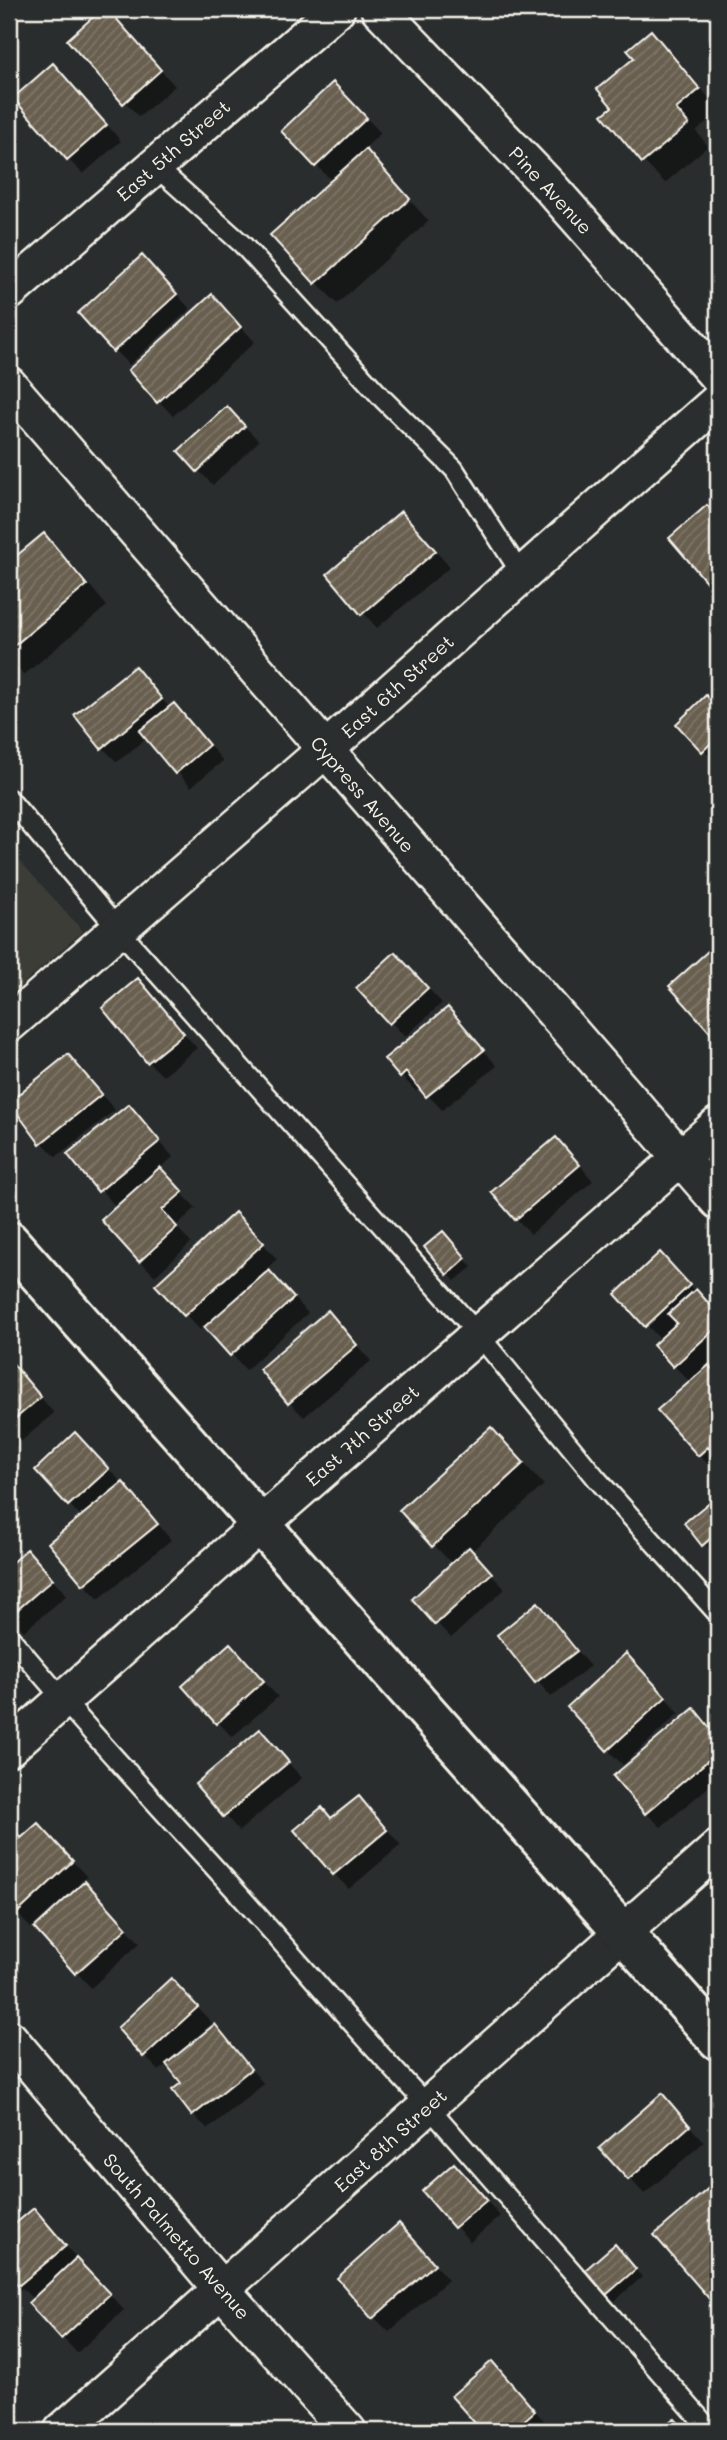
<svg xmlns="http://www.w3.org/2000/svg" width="727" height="2440" viewBox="0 0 727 2440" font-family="Mali,sans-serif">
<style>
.built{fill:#3d3c38}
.shadow{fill:#0007}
.building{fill:url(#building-hatch);stroke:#f4f1e8;stroke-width:2}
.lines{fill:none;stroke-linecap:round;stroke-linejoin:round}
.lane-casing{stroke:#f4f1e8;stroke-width:23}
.street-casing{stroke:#f4f1e8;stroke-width:40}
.secondary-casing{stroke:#f4f1e8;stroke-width:44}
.lane{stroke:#2a2d2e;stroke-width:18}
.street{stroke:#2a2d2e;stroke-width:35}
.secondary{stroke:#2a2d2e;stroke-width:38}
.labels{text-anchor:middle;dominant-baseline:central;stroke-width:5;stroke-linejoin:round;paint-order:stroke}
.street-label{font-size:19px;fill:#f4f1e8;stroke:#2a2d2e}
</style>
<defs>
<pattern id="building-hatch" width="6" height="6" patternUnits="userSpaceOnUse" patternTransform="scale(1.75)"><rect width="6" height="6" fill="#685e50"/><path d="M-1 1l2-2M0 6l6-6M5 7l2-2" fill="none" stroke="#7e7669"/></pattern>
</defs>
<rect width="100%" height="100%" fill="#2a2d2e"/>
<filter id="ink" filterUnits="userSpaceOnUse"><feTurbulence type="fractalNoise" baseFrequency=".0143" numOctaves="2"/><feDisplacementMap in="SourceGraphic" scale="14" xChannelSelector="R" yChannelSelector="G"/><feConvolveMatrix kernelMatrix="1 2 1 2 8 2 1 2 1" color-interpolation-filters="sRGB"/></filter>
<g filter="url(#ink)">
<path class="built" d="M9,849l74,82 -74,65z"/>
<path class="shadow" d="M106,9l69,77 -36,31 -70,-77z
M651,32l21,21 46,56v3l-22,19 12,15 -43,37 -21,-21 -39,-47 10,-7z
M68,80l53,61 -38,33 -15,-15z
M348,99l33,34 -18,17 66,71 -92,83 -64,-69 59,-54 -15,-15z
M157,272l33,37 -61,56 -15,-15z
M227,311l28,31 -82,74 -43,-45z
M227,408l32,33 -46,44 -15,-15z
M707,508l11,11v73l-46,-54z
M401,513l49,54 -73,61 -48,-54z
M44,535l21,21 42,50 -83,69 -15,-16v-95z
M134,668l36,40 4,-3 15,15 34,41 -32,26 -44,-49 -30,24 -15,-15z
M706,697l12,12v56l-40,-41z
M718,944v95l-47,-53z
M410,969l32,34 -37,34 -14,-15z
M138,981l59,67 -34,28 -15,-14z
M448,1009l49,57 -55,44 -22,-23 -4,4 -15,-15z
M68,1056l47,54 -59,47 -14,-15z
M129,1106l44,51 -14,12 37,39 -20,18 15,17 -36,33 -15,-15 -23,-53 -47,-53z
M571,1154l22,27 -62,53 -15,-15z
M250,1229l27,30 -45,42 2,2 49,-16 25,26 -62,57 -41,-45 -5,5 -42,-45z
M450,1241l22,26 -17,14 -7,-8z
M674,1269l44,46v39l-12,11 12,12v89l-4,4 -15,-15 -8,-72 -17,-17 -13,-26 -44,-46z
M328,1312l43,49 -67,56 -15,-15z
M9,1360l45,53 -45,39z
M90,1450l48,49 33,41 -72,59 -15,-15 -2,-66 -45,-48z
M512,1450l32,35 -73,67 34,37 -54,49 -37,-39 38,-35 -50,-53z
M718,1497v62l-32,-36z
M27,1551l40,44 -43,36 -15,-15v-49z
M537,1604l53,62 -39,31 -52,-62z
M230,1645l48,52 -46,40 -14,-15z
M641,1670l38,43 -56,52 -15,-15z
M693,1711l25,27v41l-57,48 -15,-14z
M260,1731l42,47 -63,53 -41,-47z
M359,1798l42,47 -52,44 -15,-15z
M12,1831l10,9h31l34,37 -56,51 -22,-22v-72z
M100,1899l40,44 -49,45 -55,-60z
M186,1995l26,28 -24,22 2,2 25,-20 49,57 -56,45 -15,-14 -10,-31 -16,-20 -8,7 -40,-43z
M676,2111l28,31 -60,52 -42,-46z
M469,2180l31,36 -30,26 -46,-51z
M717,2182l1,1v123l-62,-71z
M9,2206l8,11 -8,7z
M34,2211l90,99 -47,43 -47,-50 4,-3 -12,-12 -13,12v-68z
M414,2240l34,40 -59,52 -15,-15z
M622,2254l20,23 -27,24 -8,-7z
M492,2363l57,63 -6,5h-59l-30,-35z"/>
<path class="building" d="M102,9h6l53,61 -38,34 -56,-64z
M651,30l49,59 -24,20 13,15 -47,39 -40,-48 10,-8 -15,-18 37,-31 -7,-8z
M53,63l54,62 -40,35 -54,-62z
M333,82l34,36 -52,49 -34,-36z
M366,149l44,50 -95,85 -45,-49z
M142,255l35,39 -64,58 -35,-39z
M212,294l29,33 -84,76 -29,-33z
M227,406l18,20 -48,46 -19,-21z
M707,505l11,13v69l-4,4 -45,-53z
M401,511l35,40 -75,64 -34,-41z
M44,533l43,52 -78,65v-88z
M135,666l27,33 -61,50 -27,-34z
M706,695l12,12v29l-16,16 -26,-28z
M174,703l35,42 -34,29 -36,-43z
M718,942v92l-3,4 -46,-52z
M395,952l33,36 -39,36 -33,-36z
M138,978l46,55 -37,30 -45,-55z
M448,1007l36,43 -58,47 -20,-25 -6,6 -16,-19z
M68,1054l34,40 -62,50 -31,-42z
M129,1104l31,37 -62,51 -31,-38z
M556,1137l24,28 -65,55 -24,-28z
M160,1167l23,25 -21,18 15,17 -38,35 -38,-42z
M235,1212l29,31 -80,73 -29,-31z
M443,1231l23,27 -19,17 -23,-28z
M660,1252l30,33 -45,42 -30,-33z
M269,1270l25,28 -64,58 -26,-29z
M696,1289l22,25v12l-45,41 -20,-22 24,-22 -9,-9z
M328,1310l29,35 -69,59 -29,-35z
M9,1359l32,38 -32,27z
M709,1365l9,11v84l-10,-13 -10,9 -41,-46z
M491,1427l33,36 -92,84 -33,-37z
M75,1432l34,37 -41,37 -33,-36z
M123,1482l35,42 -75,61 -35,-42z
M718,1495v37l-16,14 -18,-23z
M469,1547l23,26 -57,52 -23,-26z
M27,1549l26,30 -44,38v-52z
M538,1602l39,49 -42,32 -38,-48z
M230,1643l34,38 -48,43 -34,-38z
M626,1653l40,44 -59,54 -40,-44z
M694,1708l24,30v14l-73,62 -32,-38z
M260,1729l29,33 -66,55 -28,-33z
M359,1796l28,34 -54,45 -39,-45 28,-23 9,11z
M38,1823l35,38 -58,54 -6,-7v-76l3,-4 9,10z
M85,1881l42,47 -52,46 -41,-46z
M171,1978l27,29 -55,50 -26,-29z
M215,2024l36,45 -59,47 -20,-26 9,-7 -15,-19z
M662,2093l28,33 -62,54 -29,-32z
M454,2163l33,37 -33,28 -32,-37z
M718,2180v129l-64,-74z
M34,2208l32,38 -48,40 -9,-11v-46z
M399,2223l36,41 -63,55 -35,-41z
M615,2244l21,25 -30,26 -21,-25z
M76,2258l34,36 -49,45 -33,-36z
M492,2361l43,50 -23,20h-30l-31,-35z
M674,2418l12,13h-28z"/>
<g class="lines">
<defs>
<path id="lane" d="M155,166l87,78 141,155 71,70 68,106
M9,799l109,130 360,405 119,145 121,135
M9,1636c72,87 149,169 225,253 65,72 127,147 194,217l283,325"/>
<path id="street" d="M379,9l171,178 168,190
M9,292l328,-283
M9,385l709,816
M9,1024l316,-274 393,-349
M9,1748l252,-224 457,-399
M9,2038l213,252 126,141
M62,2431l656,-583"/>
<path id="secondary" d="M9,1241l709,799"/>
</defs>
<use href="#lane" class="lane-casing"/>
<use href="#street" class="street-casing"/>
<use href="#secondary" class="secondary-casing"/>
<use href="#lane" class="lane"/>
<use href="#street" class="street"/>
<use href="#secondary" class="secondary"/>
</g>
</g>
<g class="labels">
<g class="street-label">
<text transform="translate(173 150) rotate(-41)">East 5th Street</text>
<text transform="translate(551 190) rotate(47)">Pine Avenue</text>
<text transform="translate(397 686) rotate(-42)">East 6th Street</text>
<text transform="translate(363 794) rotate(49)">Cypress Avenue</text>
<text transform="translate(362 1435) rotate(-41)">East 7th Street</text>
<text transform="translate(390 2140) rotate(-42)">East 8th Street</text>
<text transform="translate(177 2236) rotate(49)">South Palmetto Avenue</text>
</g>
</g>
<rect width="727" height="2440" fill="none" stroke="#2a2d2e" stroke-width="35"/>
<rect x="18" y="18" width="692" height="2405" fill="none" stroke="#f4f1e8" stroke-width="2.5" filter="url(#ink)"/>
</svg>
